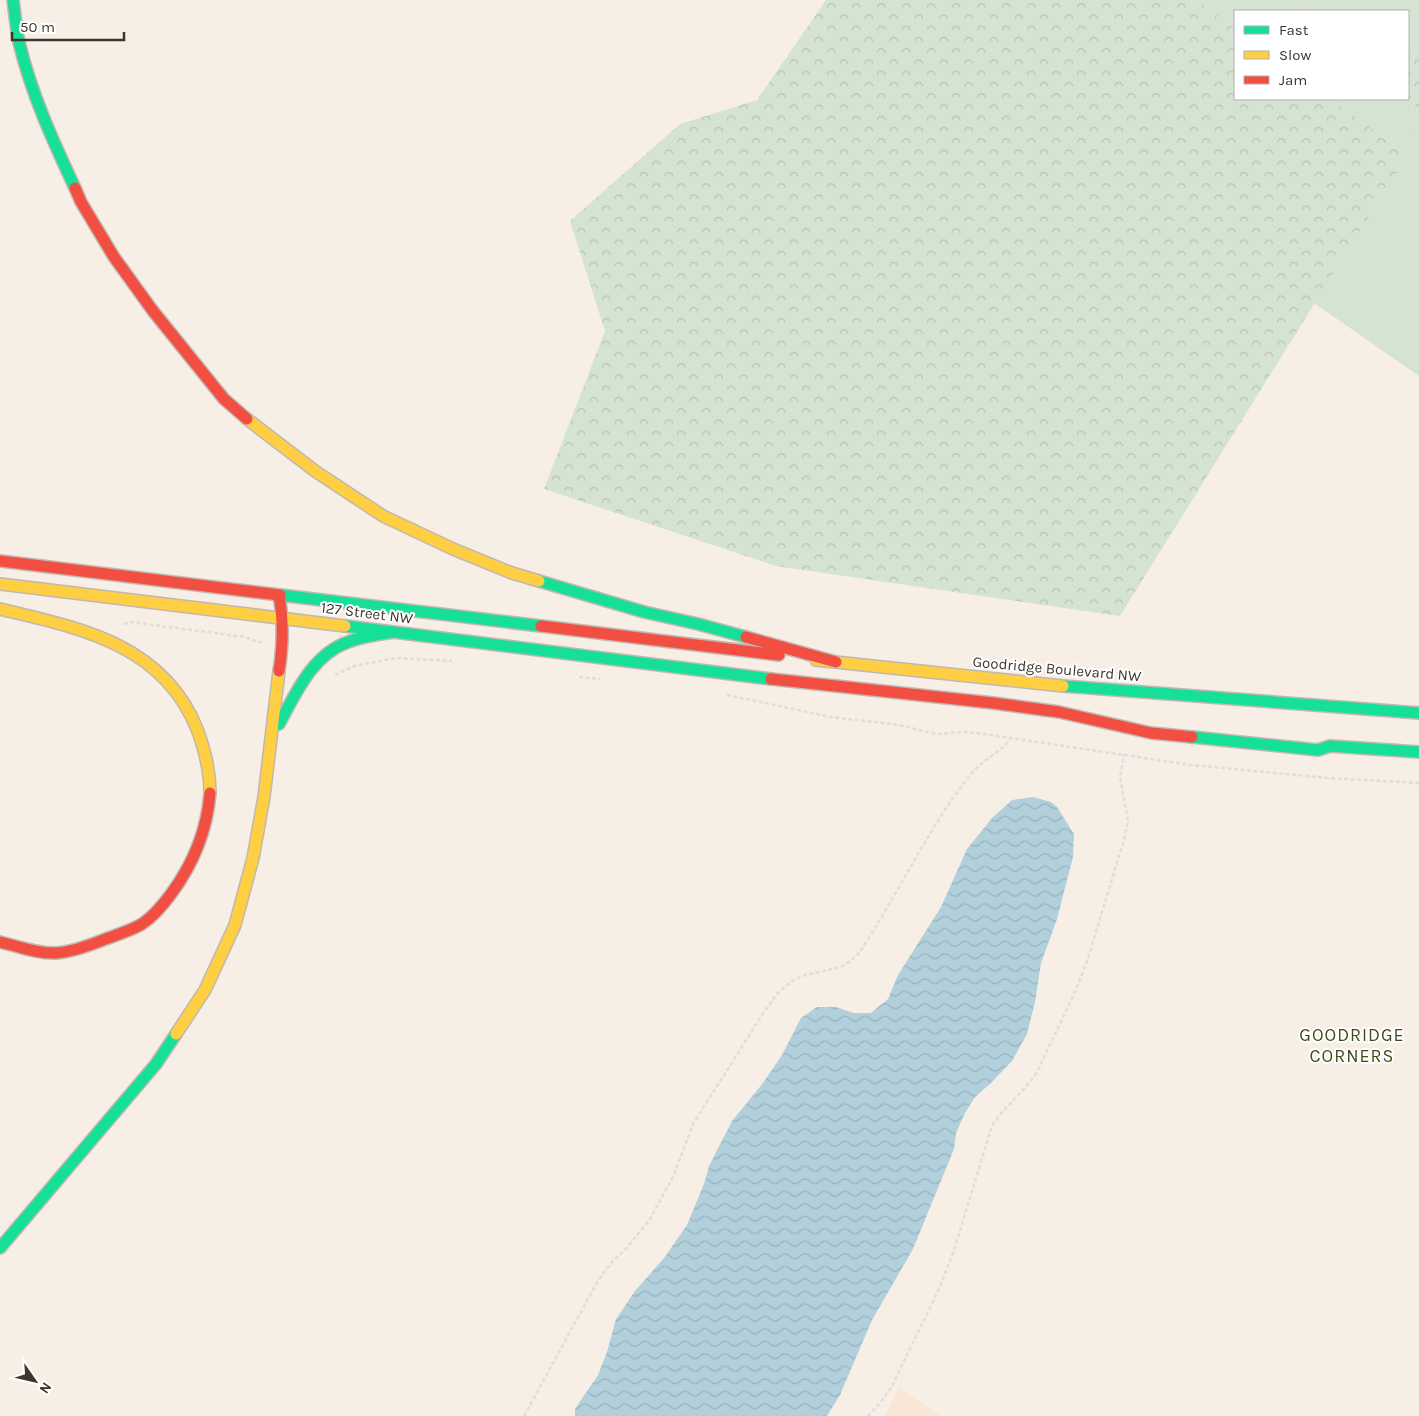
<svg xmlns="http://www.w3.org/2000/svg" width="1419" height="1416" viewBox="0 0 1419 1416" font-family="Karla,sans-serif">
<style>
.built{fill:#f9e6d4}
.grass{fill:#d5e3d2}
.forest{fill:url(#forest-crowns)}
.water{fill:url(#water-waves)}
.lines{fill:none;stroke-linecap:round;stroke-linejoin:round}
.fast-casing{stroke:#c0b8b1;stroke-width:14}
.slow-casing{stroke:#c0b8b1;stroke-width:14}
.jam-casing{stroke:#c0b8b1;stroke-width:14}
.path{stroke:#e0ddda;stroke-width:2.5;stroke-dasharray:4 2.5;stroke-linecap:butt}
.fast{stroke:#16e098;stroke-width:11}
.slow{stroke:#ffcf43;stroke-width:11}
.jam{stroke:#f24e42;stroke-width:11}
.labels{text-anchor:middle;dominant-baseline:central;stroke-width:4;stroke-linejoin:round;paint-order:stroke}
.street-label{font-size:15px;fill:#3e362e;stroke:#fff}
.quarter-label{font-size:18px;letter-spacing:1px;fill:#404c15;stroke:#fff}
</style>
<defs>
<pattern id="forest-crowns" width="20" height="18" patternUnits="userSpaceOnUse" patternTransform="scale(1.25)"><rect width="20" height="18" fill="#d5e3d2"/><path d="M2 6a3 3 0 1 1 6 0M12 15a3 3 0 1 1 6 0" fill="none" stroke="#b8c3b5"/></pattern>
<pattern id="water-waves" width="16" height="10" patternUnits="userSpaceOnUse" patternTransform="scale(1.25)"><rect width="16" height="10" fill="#b1d0dc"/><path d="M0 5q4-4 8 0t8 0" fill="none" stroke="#99b3bd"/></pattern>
</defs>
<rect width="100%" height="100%" fill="#f7eee6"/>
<path class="built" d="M899,1388l42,28h-56z"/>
<path class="grass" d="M1197,0h222v50l-4,3 -7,17v-59h-173v17z
M1408,98l11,13v265l-105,-73 93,-148 -76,-56z"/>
<path class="forest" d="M826,0h371l38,28v71h96l76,56 -287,461 -344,-50 -232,-77 61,-158 -35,-110 110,-97 77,-24z
M1419,50v61c-3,-4 -8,-8 -10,-12 -5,-10 0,-43 10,-49z"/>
<path class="water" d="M1033,797l18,5 6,5 17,27 -1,23 -16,62 -16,44 -6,39 -8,32 -15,27 -21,22 -16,14 -10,16 -9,20 -2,16 -41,100 -41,71 -32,75 -13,21h-252v-7l23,-34 9,-23 9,-33 19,-28 29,-33 23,-33 17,-41 5,-18 23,-45 31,-38 19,-28 19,-37 16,-11h19l18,6h17l17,-14 10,-24 43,-68 26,-58 26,-32 19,-17z"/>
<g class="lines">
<defs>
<path id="fast" d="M13,0c2,14 3,28 6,42 12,51 34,99 56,146
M539,581l105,31 54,12 48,13
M280,595l261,31
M345,626l426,53
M1063,686l356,27
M279,724c17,-31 33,-69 69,-82 15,-6 31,-8 46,-10
M1192,737l126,13 12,-4 89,6
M0,1248l156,-184 20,-30"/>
<path id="slow" d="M247,419l68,52 68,45 70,33 59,24 27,8
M0,584l345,42
M0,609c80,19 163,35 197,120 8,21 13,41 13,64
M816,660l247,26
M176,1034l29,-44 30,-65 18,-67 11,-61 15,-126"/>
<path id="jam" d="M75,188l6,14 33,55 39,54 71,88 23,20
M0,561l280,34
M279,596c5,26 4,49 0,75
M541,626l238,29
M746,637l90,25
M771,679l222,24 66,9 92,21 41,4
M0,942c18,4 37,12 56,11 16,-1 32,-7 47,-13 13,-5 27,-9 39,-16 12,-8 21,-19 29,-30 23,-31 36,-63 39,-101"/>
</defs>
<use href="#fast" class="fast-casing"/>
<use href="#slow" class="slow-casing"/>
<use href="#jam" class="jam-casing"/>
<path class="path" d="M1291,0l13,11
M1408,44l11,-12
M1391,99l28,32
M1419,267v4
M124,624l7,-2 114,15 13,5h5
M335,675l19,-9 42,-8 56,3
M579,677l21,2
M727,695l104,22 68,8 37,9 28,-2 13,1 214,32 137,13 91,5
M524,1416l75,-137 13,-17 14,-13 24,-30 23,-42 20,-53 71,-112 14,-19 13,-11 10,-6 40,-9 7,-4 11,-10c39,-58 68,-124 112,-179 12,-15 28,-20 39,-35
M868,1416l11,-12 12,-16 47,-97 15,-38 39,-127c13,-20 32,-34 45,-54l38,-80 12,-31 37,-121 4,-19 -8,-44 4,-23"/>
<use href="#fast" class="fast"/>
<use href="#slow" class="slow"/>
<use href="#jam" class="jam"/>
</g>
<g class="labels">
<g class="street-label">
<text transform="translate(367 613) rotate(7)">127 Street NW</text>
<text transform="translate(1057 669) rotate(5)">Goodridge Boulevard NW</text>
</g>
<g class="quarter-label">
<text x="1352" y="1035">GOODRIDGE<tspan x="1352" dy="21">CORNERS</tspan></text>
</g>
</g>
<rect x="1234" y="10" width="175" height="90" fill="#ffffff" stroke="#b2afab"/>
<rect x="1244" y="26" width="25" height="8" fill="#16e098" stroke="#b2afab"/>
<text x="1279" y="35" font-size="15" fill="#3e362e">Fast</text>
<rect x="1244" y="51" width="25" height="8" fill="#ffcf43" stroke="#b2afab"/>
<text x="1279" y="60" font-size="15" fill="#3e362e">Slow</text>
<rect x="1244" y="76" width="25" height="8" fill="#f24e42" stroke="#b2afab"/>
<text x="1279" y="85" font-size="15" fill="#3e362e">Jam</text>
<g transform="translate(35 1381) rotate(124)" stroke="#ffffff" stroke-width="4" paint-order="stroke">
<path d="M0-4L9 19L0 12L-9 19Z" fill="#3e362e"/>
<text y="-8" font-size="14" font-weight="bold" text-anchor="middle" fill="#3e362e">N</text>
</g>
<path d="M12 32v8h112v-8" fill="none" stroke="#3e362e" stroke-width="2.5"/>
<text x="20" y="32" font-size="15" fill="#3e362e" stroke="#ffffff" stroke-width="4" paint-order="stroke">50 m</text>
</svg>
